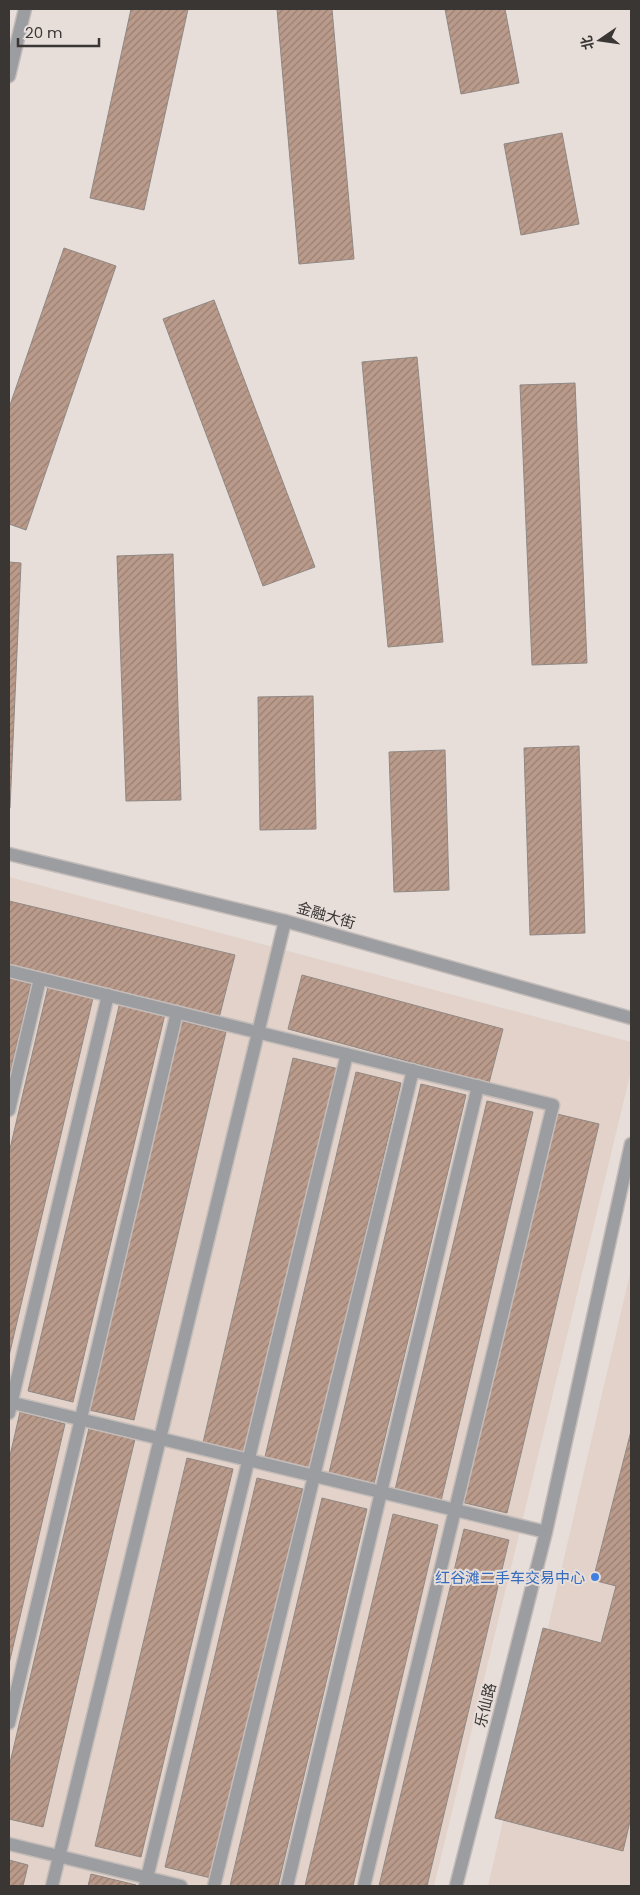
<svg xmlns="http://www.w3.org/2000/svg" width="640" height="1895" viewBox="0 0 640 1895" font-family="Poppins,'Noto Sans SC',sans-serif">
<style>
.built{fill:#e2d2c9}
.building{fill:url(#building-hatch);stroke:#908884}
.lines{fill:none;stroke-linecap:round;stroke-linejoin:round}
.service-casing{stroke:#c4bcb9;stroke-width:15}
.tertiary-casing{stroke:#c4bcb9;stroke-width:15}
.service{stroke:#9c9da1;stroke-width:12}
.tertiary{stroke:#9c9da1;stroke-width:12}
.shop-dot{fill:#3f7fe0;stroke:#e7deda;stroke-width:2}
.labels{text-anchor:middle;dominant-baseline:central;stroke-width:4;stroke-linejoin:round;paint-order:stroke}
.street-label{font-size:15px;fill:#393634;stroke:#e7deda}
.shop-label{font-size:15px;fill:#366cbe;stroke:#e7deda;text-anchor:end}
</style>
<defs>
<pattern id="building-hatch" width="6" height="6" patternUnits="userSpaceOnUse" patternTransform="scale(1.25)"><rect width="6" height="6" fill="#ba9b8b"/><path d="M-1 1l2-2M0 6l6-6M5 7l2-2" fill="none" stroke="#987f72"/></pattern>
</defs>
<rect width="100%" height="100%" fill="#e7deda"/>
<path class="built" d="M9,877l622,165v29l-197,815h-425z
M631,1269v617h-143z"/>
<path class="building" d="M131,9h57l-44,201 -54,-12z
M277,9h55l22,250 -55,5z
M445,9h60l14,74 -58,11z
M562,133l17,91 -58,11 -17,-91z
M64,248l52,18 -90,264 -17,-6v-116z
M214,300l101,267 -52,19 -100,-267z
M417,357l26,285 -55,5 -26,-285z
M575,383l12,280 -55,2 -12,-280z
M173,554l8,246 -55,1 -9,-245z
M9,562l12,1 -11,245h-1z
M313,696l3,133 -56,1 -2,-133z
M579,746l6,187 -55,2 -6,-187z
M445,750l4,140 -55,2 -5,-140z
M9,901l226,54 -16,63 -210,-50z
M302,975l201,54 -14,54 -201,-54z
M9,978l22,6 -22,94z
M48,987l45,11 -84,358v-203z
M120,1002l45,12 -92,388 -45,-11z
M181,1021l45,11 -92,388 -45,-10z
M293,1058l46,11 -92,389 -45,-11z
M356,1072l45,11 -92,389 -45,-11z
M421,1084l45,11 -92,389 -45,-11z
M487,1101l46,11 -92,389 -46,-11z
M553,1113l46,11 -92,389 -46,-11z
M20,1412l45,12 -56,240v-204z
M89,1428l46,11 -92,388 -34,-8v-52z
M631,1431v386l-8,34 -128,-33 48,-190 58,15 15,-57 -23,-6z
M187,1458l46,11 -92,388 -46,-11z
M257,1478l46,11 -92,389 -46,-11z
M322,1498l45,11 -89,377h-48z
M393,1514l45,11 -85,361h-48z
M464,1529l45,11 -82,346h-48z
M9,1860l19,5 -5,21h-14z
M91,1874l45,11v1h-48z"/>
<g class="lines">
<defs>
<path id="service" d="M9,971l544,134 -189,781
M9,1110l31,-131
M9,1402l537,130 85,-388
M9,1413l99,-418
M9,1723l168,-711
M9,1844l172,42
M52,1886l233,-965
M145,1886l202,-832
M214,1886l199,-816
M287,1886l191,-800
M456,1886l90,-354"/>
<path id="tertiary" d="M9,76l16,-67
M9,854l276,67 346,97"/>
</defs>
<use href="#service" class="service-casing"/>
<use href="#tertiary" class="tertiary-casing"/>
<use href="#service" class="service"/>
<use href="#tertiary" class="tertiary"/>
</g>
<circle class="shop-dot" cx="595" cy="1577" r="5"/>
<g class="labels">
<g class="street-label">
<text transform="translate(326 915) rotate(16)">金融大街</text>
<text transform="translate(485 1705) rotate(-76)">乐仙路</text>
</g>
<g class="shop-label">
<text x="585" y="1577">红谷滩二手车交易中心</text>
</g>
</g>
<rect width="640" height="1895" fill="none" stroke="#393634" stroke-width="20"/>
<g transform="translate(600 40) rotate(257)" stroke="#e7deda" stroke-width="4" paint-order="stroke">
<path d="M0-4L9 19L0 12L-9 19Z" fill="#393634"/>
<text y="-8" font-size="14" font-weight="bold" text-anchor="middle" fill="#393634">北</text>
</g>
<path d="M18 38v8h81v-8" fill="none" stroke="#393634" stroke-width="2.5"/>
<text x="25" y="38" font-size="15" fill="#393634" stroke="#e7deda" stroke-width="4" paint-order="stroke">20 m</text>
</svg>
